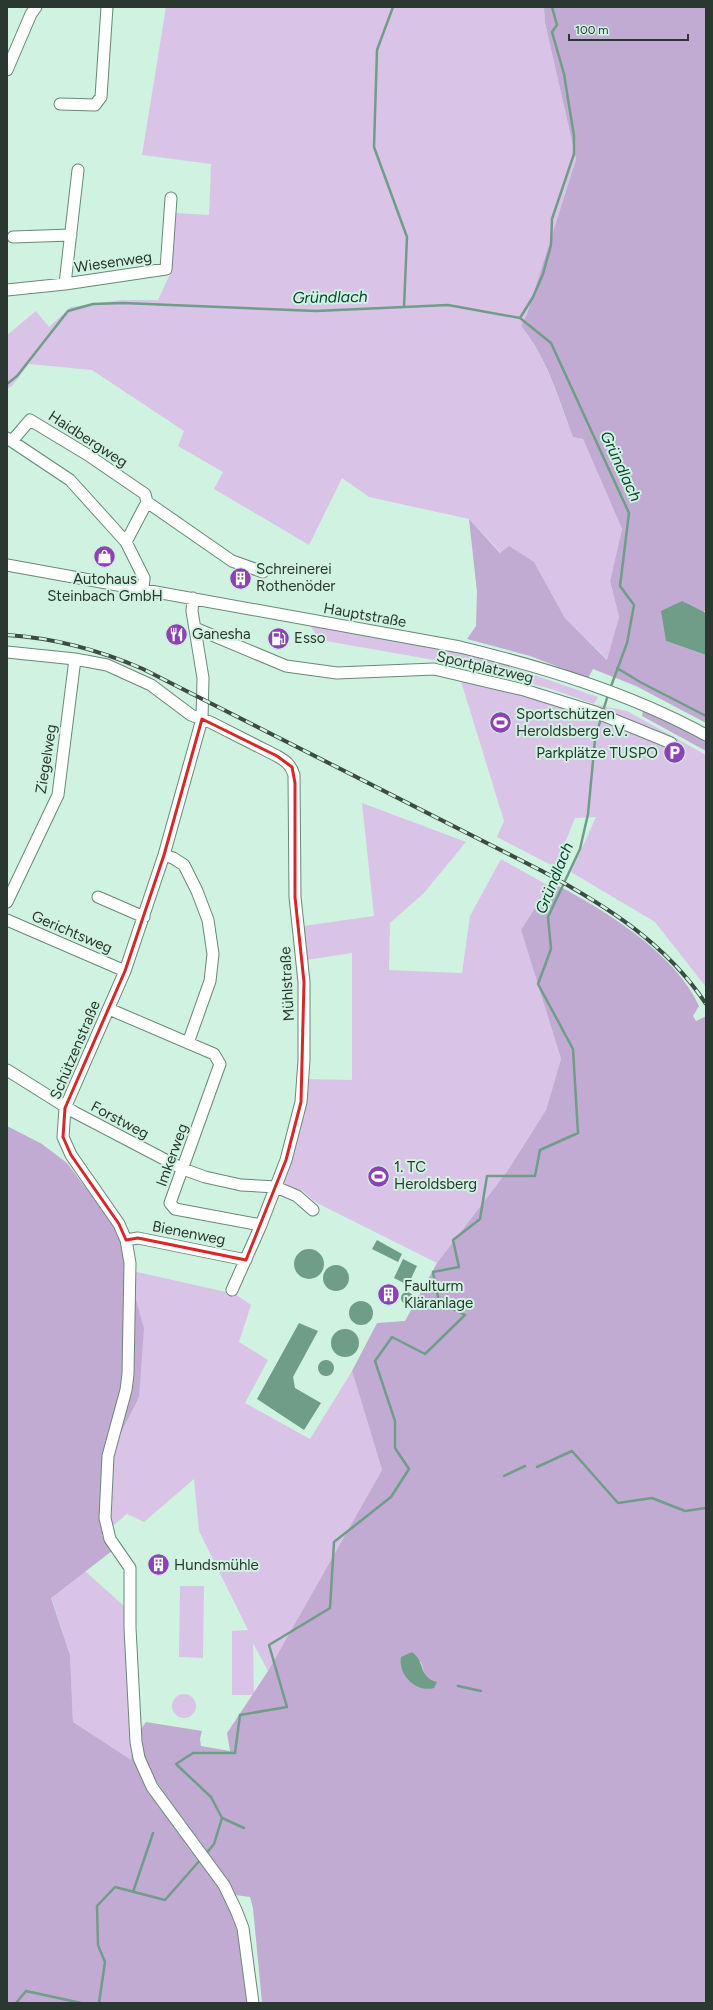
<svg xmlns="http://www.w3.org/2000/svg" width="713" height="2010" viewBox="0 0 713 2010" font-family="Figtree,sans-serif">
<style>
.green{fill:#d9c4e8}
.forest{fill:#c2abd2;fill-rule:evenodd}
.water{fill:#6f9d87}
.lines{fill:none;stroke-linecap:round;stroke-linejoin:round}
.stream{stroke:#6f9d87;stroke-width:2.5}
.minor-casing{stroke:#698879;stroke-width:13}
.minor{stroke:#fff;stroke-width:11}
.rail-casing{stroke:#3c4c44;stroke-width:4}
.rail{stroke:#d0f2e0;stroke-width:2.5;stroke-dasharray:8;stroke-linecap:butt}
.marked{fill:none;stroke:#d62828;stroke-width:3;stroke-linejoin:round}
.labels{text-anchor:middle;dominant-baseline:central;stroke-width:4;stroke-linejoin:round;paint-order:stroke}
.street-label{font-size:15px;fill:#2a3831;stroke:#d0f2e0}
.poi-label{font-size:15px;fill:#2a3831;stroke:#d0f2e0;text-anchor:start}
.water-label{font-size:16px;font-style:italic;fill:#04452f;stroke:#d0f2e0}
</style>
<rect width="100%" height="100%" fill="#d0f2e0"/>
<path class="green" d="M166,7h378l1,16 31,136 -49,155 -6,12c26,31 37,73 52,111l10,2 39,90 -12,52 9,36 -11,43 -43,-42 -31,-56 -33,-9 -32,-34 -100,-22 -27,-19 -33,67 -95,-56 9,-17 -45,-26 6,-15 -92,-61 -63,-6 -17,22 -5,3v-54l29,-24 13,16 22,-20 50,-7h37l12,-26 5,-61 34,2 2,-51 -69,-9z
M309,624c52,9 104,18 156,30 45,12 89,28 133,43l-4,7 -43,-15 -94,-25 -137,-24z
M460,678l167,33 79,44v232l-51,-65 -84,-50 25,-55 -21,1 -20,49 -58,-30 7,-16z
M362,803l104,39 -42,51 -34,30 -1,47 73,3 8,-57 31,-57 48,27 -28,44 40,129 -15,51 -38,60 -71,93 -122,-61 -12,-11 -20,-6 24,-106 45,1v-127l-46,7 -3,-34 71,-10z
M128,1270l107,24 16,11 -12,37 29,18 -23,43 65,36 42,-68 30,99 -114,201 -15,-28 1,52h-22v-64l16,-1 -49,-99 -5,-52 -50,43 -17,-8 -25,21z
M85,1571l40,36 7,127 -1,27 -58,-39 -3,-67 -19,-58z
M180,1586h24l-1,72 -24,-1z
M172 1706a12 12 0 1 1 24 0a12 12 0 1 1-24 0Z"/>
<path class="forest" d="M544,7h162v606l-1,-2 -39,30 40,14v68l-70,-37 -43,-17 -5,9 -58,-22 -63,-17 9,-13 1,-34 -8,-73 31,34 9,-7 25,16 31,56 42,42 12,-43 -9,-36 12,-52 -39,-90 -10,-2c-14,-37 -26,-80 -52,-111l6,-12 49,-155 -31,-136z
M643,711l63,29v11l-64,-35z
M557,885c49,26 119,69 142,121l-6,10 3,5 10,-5v987h-444l-9,-95 -3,-11 -15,-2 -18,-30 -47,-63 -25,-38 -6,-32 7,-10 56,9 -2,8 1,7 29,5 -3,-18 41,-62 114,-201 -30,-99 25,-48 28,-2 32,-58 71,-93 38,-60 15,-51 -40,-129 28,-44zM401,1657l20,5 4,13 4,5z
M7,1126l35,18 25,19 55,73 6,34 16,59 -5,68 -30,59 -7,79 10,16 -61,47 19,57 3,67 58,38 2,-20 2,15 94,150 9,29 10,69h-241z"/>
<path class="water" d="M682,601l24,12v42l-40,-14 -5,-30z
M377,1240l25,14 -4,8 -26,-13z
M294 1264a15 15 0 1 1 30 0a15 15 0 1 1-30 0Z
M403,1259l14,7 -9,19 -14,-7z
M323 1278a13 13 0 1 1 26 0a13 13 0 1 1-26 0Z
M401 1298a6 6 0 1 1 12 0a6 6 0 1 1-12 0Z
M349 1313a12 12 0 1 1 24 0a12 12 0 1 1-24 0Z
M299,1323l19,8 -25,46 2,11 26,15 -17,27 -47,-31z
M331 1343a14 14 0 1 1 28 0a14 14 0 1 1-28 0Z
M318 1368a8 8 0 1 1 16 0a8 8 0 1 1-16 0Z
M412,1652c14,10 6,25 25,30l-3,6c-18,5 -36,-13 -33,-31z"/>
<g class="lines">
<path class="stream" d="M393,7l-16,43 -3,97 33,90 -3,70
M520,318l13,-21 10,-23 8,-29 1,-26 22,-65v-18l-10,-62 -12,-42 5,-7 -5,-18
M7,384l10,-8 51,-65 25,-7 30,-1 193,8 132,-6 72,13 31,25 78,170 -9,73 14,19 -7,38 -17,46
M617,668l23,14 66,34
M603,711l5,-16
M537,1467l35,-16 46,52 34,-5 33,13 21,-3
M504,1476l21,-10
M458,1686l23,5
M222,1818l22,10
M205,1855l9,-11 8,-26 -11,-21 -35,-33 17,-11h42l5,-38 47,-8 -18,-62 61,-37 4,-66 57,-45 18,-28 -14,-21v-27l-20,-60 17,-24 33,17 40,-39 -26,-13 -6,-30 26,-5 -6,-27 27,-21 7,-43h48l5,-26 38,-17 -5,-84 -35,-65 13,-35 -3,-32 32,-68 8,-35 7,-74 6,-22
M133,1892l20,-59
M16,2003l10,-12 55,12
M99,2003l6,-41 -7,-17 -1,-39 18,-19 50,13 36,-41"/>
<defs>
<path id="minor" d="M7,70l24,-56 5,-7
M60,104l35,1 6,-8 6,-90
M13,237l58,-2
M65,284l13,-114
M7,290l58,-6 101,-15 5,-71
M7,438l63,42 56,62 18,36 -1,11
M12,441l18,-21 58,35 57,39 2,8 85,59 31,11
M126,542l21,-40
M7,565l453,82c86,21 169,46 246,88
M193,598l-1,13 11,67 -1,41 -38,136 -39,116 -60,137 -2,29 8,18 48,69 7,16 4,23 -2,111 -2,16 -18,66 -3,62 5,21 20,29v60l6,114 3,16 13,29 72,98 12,25 7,18 10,75
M195,628l91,38 51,7 97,-4 90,21 71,22 76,31
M7,652l68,7 32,6 44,20 40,30 19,7 67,34c9,5 14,9 17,19l1,122 9,85v78l-3,42 -15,58 -25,65 -29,65
M164,855l9,3 11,7 13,26 11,29 5,34 -3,27 -22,62
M98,897l46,20
M7,902l51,-107 17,-136
M7,920l118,51
M109,1009l105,45 6,10 -50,139 5,6 86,16
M7,1070l67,42 109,57 22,8 36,8 35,2 21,9 16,14
M126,1240l12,-2 108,22"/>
</defs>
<use href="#minor" class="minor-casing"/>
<use href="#minor" class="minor"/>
<defs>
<path id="rail" d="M7,635c48,3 92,15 136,34l399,202c63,34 124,72 164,133"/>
</defs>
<use href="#rail" class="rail-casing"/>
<use href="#rail" class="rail"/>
</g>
<path class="marked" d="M202,719l75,37 15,11 3,16v114l9,85 -3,120 -15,58 -40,100 -108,-22 -12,2 -7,-16 -48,-69 -8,-18 2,-29 60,-137 39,-116z"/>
<defs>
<symbol id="shop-disc" viewBox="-11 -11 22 22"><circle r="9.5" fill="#8c42b4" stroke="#d0f2e0"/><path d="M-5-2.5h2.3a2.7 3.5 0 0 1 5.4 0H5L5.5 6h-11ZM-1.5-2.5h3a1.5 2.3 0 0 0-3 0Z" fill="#fff"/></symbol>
<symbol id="building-disc" viewBox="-11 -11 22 22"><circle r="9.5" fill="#8c42b4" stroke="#d0f2e0"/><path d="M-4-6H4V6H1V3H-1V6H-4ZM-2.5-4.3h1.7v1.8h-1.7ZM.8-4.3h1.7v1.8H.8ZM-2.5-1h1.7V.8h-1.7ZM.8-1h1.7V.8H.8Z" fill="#fff"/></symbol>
<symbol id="restaurant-disc" viewBox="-11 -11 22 22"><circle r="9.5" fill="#8c42b4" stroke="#d0f2e0"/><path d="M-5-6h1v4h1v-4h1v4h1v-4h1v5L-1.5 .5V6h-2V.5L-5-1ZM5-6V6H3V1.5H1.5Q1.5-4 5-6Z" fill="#fff"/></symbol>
<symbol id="fuel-disc" viewBox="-11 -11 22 22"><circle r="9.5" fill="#8c42b4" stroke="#d0f2e0"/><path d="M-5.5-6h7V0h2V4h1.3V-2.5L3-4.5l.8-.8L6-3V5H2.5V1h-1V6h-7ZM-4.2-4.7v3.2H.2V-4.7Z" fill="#fff"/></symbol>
<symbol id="stadium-disc" viewBox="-11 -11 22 22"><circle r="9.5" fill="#8c42b4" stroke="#d0f2e0"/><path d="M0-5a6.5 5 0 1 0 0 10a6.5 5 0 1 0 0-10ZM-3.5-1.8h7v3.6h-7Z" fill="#fff"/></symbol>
<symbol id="parking-disc" viewBox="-11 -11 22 22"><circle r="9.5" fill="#8c42b4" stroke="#d0f2e0"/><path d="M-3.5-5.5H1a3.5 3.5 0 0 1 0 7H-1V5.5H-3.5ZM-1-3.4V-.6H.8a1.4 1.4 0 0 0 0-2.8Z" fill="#fff"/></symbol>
</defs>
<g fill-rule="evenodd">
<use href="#shop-disc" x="92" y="544" width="25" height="25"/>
<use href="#building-disc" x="228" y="566" width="25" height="25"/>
<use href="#restaurant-disc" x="164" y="622" width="25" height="25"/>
<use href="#fuel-disc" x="266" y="626" width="25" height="25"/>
<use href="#stadium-disc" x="488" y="710" width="25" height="25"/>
<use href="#parking-disc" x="662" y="740" width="25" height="25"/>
<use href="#stadium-disc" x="366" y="1164" width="25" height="25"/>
<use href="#building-disc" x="376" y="1282" width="25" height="25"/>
<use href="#building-disc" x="146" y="1552" width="25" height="25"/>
</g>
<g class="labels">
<g class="street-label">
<text transform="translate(113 262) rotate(-8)">Wiesenweg</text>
<text transform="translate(88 439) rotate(33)">Haidbergweg</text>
<text transform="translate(365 615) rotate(10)">Hauptstraße</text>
<text transform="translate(485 667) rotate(13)">Sportplatzweg</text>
<text transform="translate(46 759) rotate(-81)">Ziegelweg</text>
<text transform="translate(72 932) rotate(23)">Gerichtsweg</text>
<text transform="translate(287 984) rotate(-93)">Mühlstraße</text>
<text transform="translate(75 1050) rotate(-67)">Schützenstraße</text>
<text transform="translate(120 1120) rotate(28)">Forstweg</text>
<text transform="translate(172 1155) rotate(-70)">Imkerweg</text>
<text transform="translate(189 1233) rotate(11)">Bienenweg</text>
</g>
<g class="poi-label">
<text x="256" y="569">Schreinerei<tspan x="256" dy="17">Rothenöder</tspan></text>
<text x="105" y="579" text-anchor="middle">Autohaus<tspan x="105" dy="17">Steinbach GmbH</tspan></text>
<text x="192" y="634">Ganesha</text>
<text x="294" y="638">Esso</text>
<text x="516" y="714">Sportschützen<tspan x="516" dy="17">Heroldsberg e.V.</tspan></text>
<text x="658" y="753" text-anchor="end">Parkplätze TUSPO</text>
<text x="394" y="1167">1. TC<tspan x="394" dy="17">Heroldsberg</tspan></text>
<text x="404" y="1286">Faulturm<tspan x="404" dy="17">Kläranlage</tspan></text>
<text x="174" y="1565">Hundsmühle</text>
</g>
<g class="water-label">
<text transform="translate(330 297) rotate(-1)">Gründlach</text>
<text transform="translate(621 466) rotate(65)">Gründlach</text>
<text transform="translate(554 878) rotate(-68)">Gründlach</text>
</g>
</g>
<rect width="713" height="2010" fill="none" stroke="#2a3831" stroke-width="16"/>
<path d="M569 34v6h119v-6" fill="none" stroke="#2a3831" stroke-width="2"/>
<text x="575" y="34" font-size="12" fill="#2a3831" stroke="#d0f2e0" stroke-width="3" paint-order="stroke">100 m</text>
</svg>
